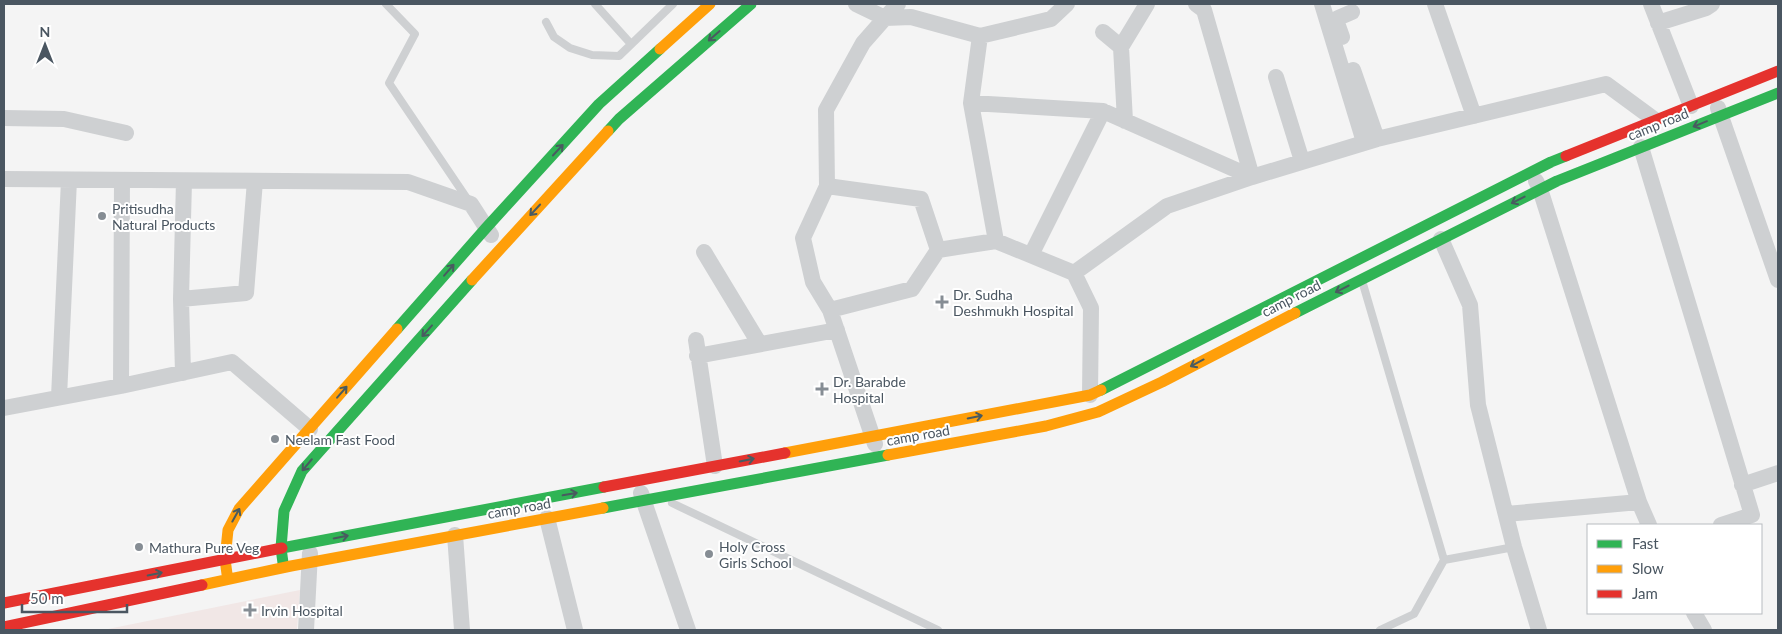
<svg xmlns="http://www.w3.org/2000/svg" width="1782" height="634" viewBox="0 0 1782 634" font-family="Lato,sans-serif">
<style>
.medical{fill:#f1e7e6}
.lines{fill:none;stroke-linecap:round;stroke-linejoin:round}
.lane{stroke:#ced0d2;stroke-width:8}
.street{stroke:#ced0d2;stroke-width:16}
.fast{stroke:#30b455;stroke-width:11}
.slow{stroke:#ff9f0a;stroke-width:11}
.jam{stroke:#e5322d;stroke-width:11}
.oneway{stroke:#495b60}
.poi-dot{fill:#868d94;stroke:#fff;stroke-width:2}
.labels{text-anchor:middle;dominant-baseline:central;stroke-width:4;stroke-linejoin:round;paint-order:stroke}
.street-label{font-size:14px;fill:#4a5661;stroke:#fff}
.poi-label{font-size:14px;fill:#4a5661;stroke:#fff;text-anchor:start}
</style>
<rect width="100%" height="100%" fill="#f4f4f4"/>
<path class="medical" d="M300,590l-3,40h-194z"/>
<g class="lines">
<path class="lane" d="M386,4l29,30 -26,49 79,117
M595,4l36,40
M546,22l8,15 16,11 22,7 27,1 54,-52
M1363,284l81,276 -30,54 -34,16
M672,503l266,127
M1444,560l70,-13"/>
<path class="street" d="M856,4l29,14 13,-14
M1196,4l8,6 48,167
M1322,4l42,138
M1435,4l39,112
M1651,4l40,102
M1658,23l48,-15 6,-4
M1103,32l18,15
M980,36l-9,67 25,138
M1342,37l-5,-14 1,-5 14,-6
M1353,70l24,69
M1276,77l26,84
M971,103l132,8 149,66
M1718,108l60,172
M4,118l60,1 62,14
M1125,121l-4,-74 26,-43
M1641,147l111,368 -31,10
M4,179l404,3 63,22 20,31
M1536,181l4,8 99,313 10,23
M827,186l94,13 17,51 -26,39 -82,21
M1441,239l29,66 8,100 36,142 25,83
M938,250l58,-9 78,32 17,35 -1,87
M704,252l55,91
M1031,255l72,-144
M1074,273l93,-67 85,-29 125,-38 229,-55 49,36
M181,299l65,-6 9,-112
M696,340l19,126
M697,356l140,-26
M183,373l-2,-74 3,-118
M121,386l1,-206
M59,397l10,-217
M4,408l117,-22 111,-24 78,67
M875,444l-45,-134 -17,-28 -10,-44 24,-52 -1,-76 37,-67 22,-25 26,-1 69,19 71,-17 16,-15
M1742,485l36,-12
M641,493l47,137
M1506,514l133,-12
M547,518l28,112
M455,535l7,95
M1694,613l10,17
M306,630l4,-77"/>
<path class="fast" d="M608,131l11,-12 132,-115
M1295,313l262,-132 221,-88
M397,329l89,-101 113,-124 61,-55
M1101,390l450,-228 15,-6
M603,508l285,-53
M282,548l322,-61
M283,563l-2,-15 3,-37 18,-40 170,-191"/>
<path class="slow" d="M660,49l50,-45
M472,280l136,-149
M785,453l305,-58 11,-5
M888,455l158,-29 52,-14 64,-30 133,-69
M227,574l-2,-15 3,-29 11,-21 158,-180
M202,585l89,-19 312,-58"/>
<path class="jam" d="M1566,156l212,-85
M604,487l181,-34
M4,603l278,-55
M4,627l198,-42"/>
</g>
<defs><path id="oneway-shaft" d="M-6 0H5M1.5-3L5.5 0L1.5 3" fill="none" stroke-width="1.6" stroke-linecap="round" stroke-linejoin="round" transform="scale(1.25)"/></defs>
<g class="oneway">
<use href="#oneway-shaft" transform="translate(714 36) rotate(139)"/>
<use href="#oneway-shaft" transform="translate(1700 124) rotate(158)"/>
<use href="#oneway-shaft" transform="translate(558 150) rotate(-47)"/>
<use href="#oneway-shaft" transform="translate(1518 200) rotate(153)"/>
<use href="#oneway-shaft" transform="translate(535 210) rotate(133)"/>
<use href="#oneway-shaft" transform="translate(449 270) rotate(-49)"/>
<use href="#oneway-shaft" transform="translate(1342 289) rotate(153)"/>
<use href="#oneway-shaft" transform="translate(427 331) rotate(132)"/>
<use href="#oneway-shaft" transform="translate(1197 363) rotate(152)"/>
<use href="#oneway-shaft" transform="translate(342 392) rotate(-49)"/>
<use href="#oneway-shaft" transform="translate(975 417) rotate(-11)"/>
<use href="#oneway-shaft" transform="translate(747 460) rotate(-11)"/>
<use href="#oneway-shaft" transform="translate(307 465) rotate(130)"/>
<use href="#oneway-shaft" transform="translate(570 494) rotate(-10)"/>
<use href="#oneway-shaft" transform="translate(236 515) rotate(-61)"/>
<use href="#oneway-shaft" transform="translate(341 537) rotate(-11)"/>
<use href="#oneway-shaft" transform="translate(155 574) rotate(-12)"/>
</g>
<g class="poi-dot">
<circle cx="102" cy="216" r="5"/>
<path d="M939.5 294.5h5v5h5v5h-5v5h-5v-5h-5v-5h5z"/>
<path d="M819.5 381.5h5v5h5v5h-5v5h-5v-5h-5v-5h5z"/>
<circle cx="275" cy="439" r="5"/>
<circle cx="139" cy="547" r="5"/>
<circle cx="709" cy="554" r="5"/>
<path d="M247.5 602.5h5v5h5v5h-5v5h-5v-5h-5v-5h5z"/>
</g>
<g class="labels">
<g class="street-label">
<text transform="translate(1658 124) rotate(-22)">camp road</text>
<text transform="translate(1291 298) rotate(-27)">camp road</text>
<text transform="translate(918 435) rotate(-10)">camp road</text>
<text transform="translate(519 508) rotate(-10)">camp road</text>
</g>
<g class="poi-label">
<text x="112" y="208">Pritisudha<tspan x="112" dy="16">Natural Products</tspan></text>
<text x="953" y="294">Dr. Sudha<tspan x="953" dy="16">Deshmukh Hospital</tspan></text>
<text x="833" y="381">Dr. Barabde<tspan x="833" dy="16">Hospital</tspan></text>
<text x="285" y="439">Neelam Fast Food</text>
<text x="719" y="546">Holy Cross<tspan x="719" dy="16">Girls School</tspan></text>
<text x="149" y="547">Mathura Pure Veg</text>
<text x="261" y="610">Irvin Hospital</text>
</g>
</g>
<rect width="1782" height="634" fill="none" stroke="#4a5661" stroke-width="10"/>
<rect x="1587" y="524" width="175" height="90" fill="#ffffff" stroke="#b7bbc0"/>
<rect x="1597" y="540" width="25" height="8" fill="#30b455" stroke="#b7bbc0"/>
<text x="1632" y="549" font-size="15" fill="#4a5661">Fast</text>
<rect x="1597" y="565" width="25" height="8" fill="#ff9f0a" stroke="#b7bbc0"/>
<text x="1632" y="574" font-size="15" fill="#4a5661">Slow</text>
<rect x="1597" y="590" width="25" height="8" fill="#e5322d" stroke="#b7bbc0"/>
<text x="1632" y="599" font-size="15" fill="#4a5661">Jam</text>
<g transform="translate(45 45)" stroke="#ffffff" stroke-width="4" paint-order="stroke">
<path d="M0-4L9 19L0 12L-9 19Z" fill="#4a5661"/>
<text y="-8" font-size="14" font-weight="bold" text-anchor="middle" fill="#4a5661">N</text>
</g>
<path d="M22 604v8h105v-8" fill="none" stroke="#4a5661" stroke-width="2.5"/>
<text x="30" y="604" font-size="15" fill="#4a5661" stroke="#ffffff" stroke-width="4" paint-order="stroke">50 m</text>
</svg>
